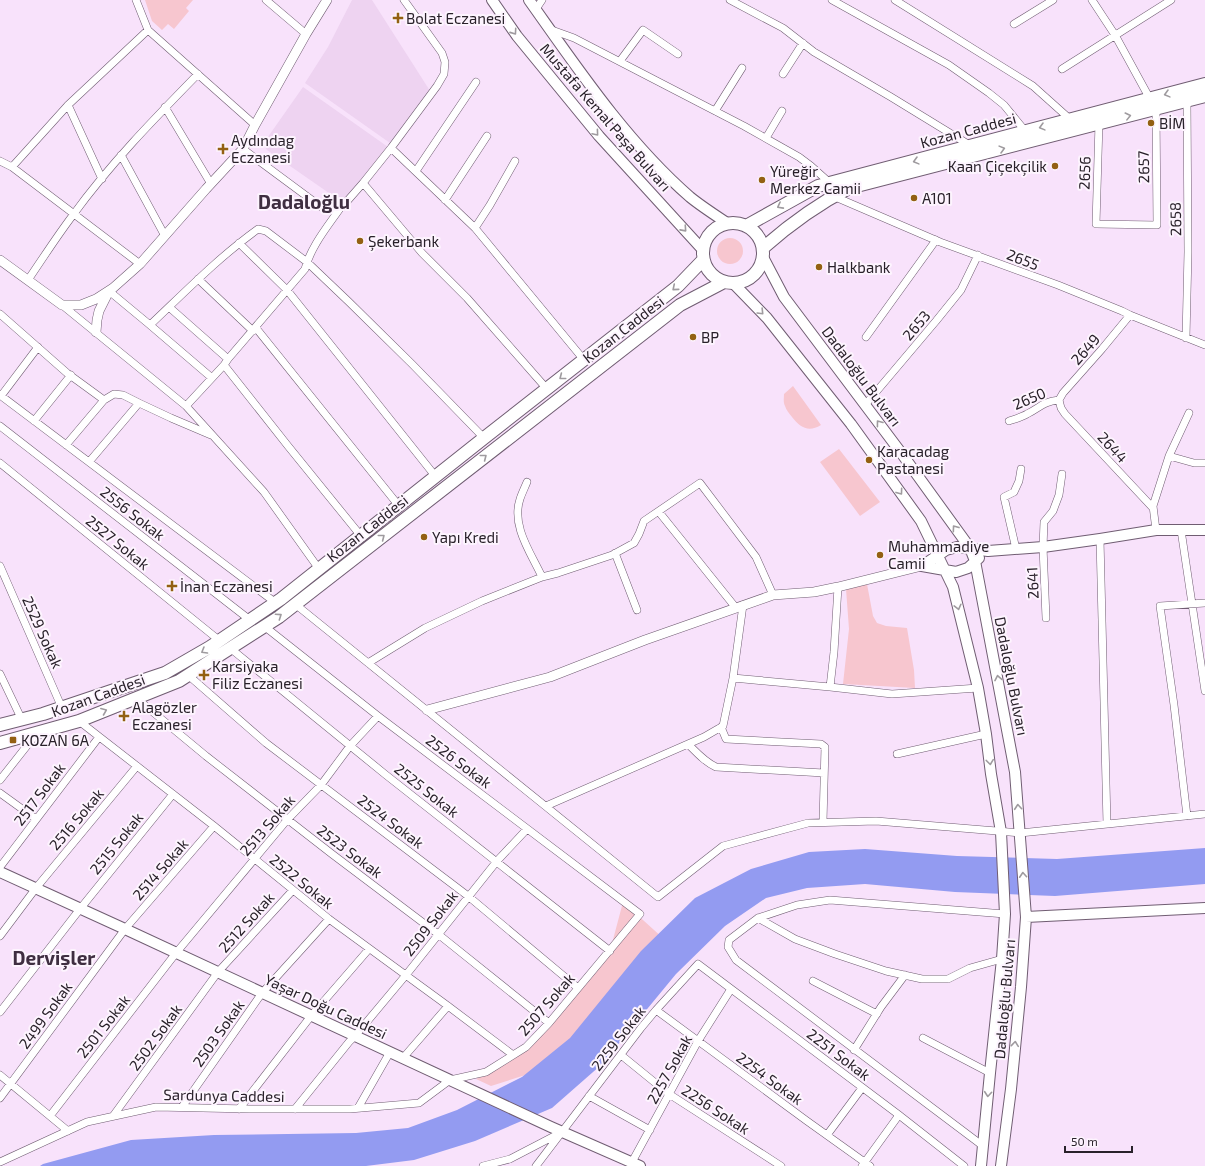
<svg xmlns="http://www.w3.org/2000/svg" width="1205" height="1166" viewBox="0 0 1205 1166" font-family="'Exo 2',sans-serif">
<style>
.built{fill:#eed3f1}
.green{fill:#f7c6cf}
.water{fill:#939bf1}
.lines{fill:none;stroke-linecap:round;stroke-linejoin:round}
.minor-casing{stroke:#705d72;stroke-width:8}
.tertiary-casing{stroke:#705d72;stroke-width:10}
.secondary-casing{stroke:#705d72;stroke-width:12}
.trunk-casing{stroke:#705d72;stroke-width:14}
.minor{stroke:#fff;stroke-width:7}
.tertiary{stroke:#fff;stroke-width:9}
.secondary{stroke:#fff;stroke-width:10}
.trunk{stroke:#fff;stroke-width:12}
.oneway{stroke:#9f9b9f}
.poi-dot{fill:#936012;stroke:#fdf4fe;stroke-width:1.5}
.labels{text-anchor:middle;dominant-baseline:central;stroke-width:4;stroke-linejoin:round;paint-order:stroke}
.poi-label{font-size:15px;fill:#29212a;stroke:#fdf4fe;text-anchor:start}
.street-label{font-size:15px;fill:#29212a;stroke:#fdf4fe}
.district-label{font-size:19px;font-weight:bold;fill:#3f2e41;stroke:#fdf4fe}
</style>
<rect width="100%" height="100%" fill="#f8e2fb"/>
<path class="built" d="M352,0h20l60,94 -42,49 -85,-60 23,-36z
M303,87l85,60 -42,54 -7,-1 -72,-50 -4,-6z"/>
<path class="green" d="M145,0h48l-7,8 3,3 -15,18 -6,-5 -6,6 -10,-9z
M717 251a13 13 0 1 1 26 0a13 13 0 1 1-26 0Z
M793,386l28,39c-13,8 -21,2 -29,-8 -3,-4 -6,-7 -7,-11 -2,-4 -1,-8 -1,-12z
M839,449l41,53 -20,14 -40,-54z
M867,584l6,32 4,7 9,3 21,2 7,42 1,18 -72,-4 6,-55 -3,-40z
M623,902l41,37 -70,83 -56,49 -47,15 -15,-7 45,-29 89,-99z"/>
<path class="water" d="M1205,848v36l-150,12 -100,-4 -90,-8 -58,4 -41,10 -41,28 -49,48 -75,91 -49,43 -77,33 -61,19 -48,6h-326l3,-2 88,-24 83,-5 142,-2 52,-5 49,-18 65,-33 48,-39 71,-87 54,-53 56,-29 58,-17 56,-3 92,7 100,3z"/>
<g class="lines">
<defs>
<path id="minor" d="M136,0l12,30 107,95
M266,0l40,34
M730,0l53,28 31,24 77,45 80,49
M832,0l117,65 40,28 15,12 22,27
M895,0l138,86 38,34
M1092,0l23,35 35,64
M536,9l6,-9
M1014,24l39,-24
M549,29l25,9 170,88 55,31 12,9 19,17
M620,61l23,-31 35,24
M1062,69l109,-69
M783,74l20,-31
M68,105l34,74
M165,107l46,77
M715,111l27,-43
M1099,123l-3,101 61,1 -1,-116
M766,138l16,-27
M391,148l84,80 109,132
M243,149l81,60 6,1h6l6,-3 21,-24 28,-35 46,-62 7,-12 1,-12 -3,-9 -38,-53
M121,155l44,81
M0,161l12,6 128,97
M12,167l56,-62 80,-75
M416,171l60,-89
M363,183l59,70 45,45 80,91
M833,196l107,46 118,43 64,26 8,4 75,30
M445,200l42,-64
M475,228l15,-23 25,-44
M239,243l48,47 149,187
M198,279l55,52
M28,280c15,-22 29,-44 45,-65 37,-51 81,-96 125,-141
M109,291l41,34
M62,305l124,101 78,86 55,77
M169,307l59,52
M0,314l67,59 37,27 -38,45
M256,328l143,178
M866,337l70,-97
M1186,338l2,-86 -1,-151
M224,365l64,81 73,90
M212,378l-62,-53c35,-33 69,-68 108,-96l8,2 41,31 42,40 63,62 72,74
M0,395l276,208
M1,396l37,-49
M104,400l10,-6 9,1 16,8
M1059,400l2,8 4,6 88,94
M1059,400l4,-7 39,-44 28,-34
M865,405l71,-84 25,-31 17,-35
M186,406l38,-41 4,-6 77,-90c6,-23 23,-43 36,-62
M34,421l37,-46
M1009,421c6,-2 13,-4 18,-7 14,-7 15,-12 32,-14
M0,426l250,194
M1169,456l25,7h11
M89,462l50,-59 32,15 40,17
M0,463l220,178
M527,482c-2,5 -5,11 -7,17 -9,27 11,54 22,78
M659,512l77,96
M1156,530l-3,-24 16,-50 20,-43
M1181,530l24,161
M1100,539l7,285
M1016,549l-12,-52 10,-5 5,-11 2,-12
M615,553l22,57
M0,566l62,142
M295,604l363,293 65,-51 85,-23 68,-2 144,12 185,-19
M1046,618l-3,-71 1,-25 9,-11 6,-16 3,-21
M230,648l156,127 224,176
M368,663l57,-35 57,-27 60,-24 16,-4 54,-18 22,-12 5,-9 5,-13 56,-38 56,74 17,38
M0,674l22,46
M188,675l78,68 202,153 110,92
M733,678l97,9 62,7 86,-6
M830,687l4,-35 4,-65
M136,698l70,58 126,98 106,80 111,89
M79,721l135,105 115,93 119,87 65,49
M721,727l5,12 95,5 4,3 -2,75
M688,744c9,9 17,18 28,23l108,6
M897,754l89,-20
M0,780l37,-47
M0,793l36,26
M546,806l158,-69 19,-11 10,-48 10,-73
M1187,816l-13,-111 -14,-99 45,-3
M0,867l99,-130
M758,918l37,21 40,15 51,17 36,8h26l22,-11 32,-9
M0,936l36,-48 101,-122
M813,981l64,33
M656,1010l151,111 63,45
M0,1012l80,-103 93,-115
M923,1038l67,35
M854,1050l27,-43 24,-32
M621,1055l48,39 112,72
M403,1058l45,-52
M0,1075l68,56
M589,1096l61,34
M0,1098l125,-169 89,-103
M182,1107l80,-114 67,-74
M358,1108l32,-56
M239,1109l72,-93 58,-67
M295,1109l54,-67 6,-6 51,-61 91,-114 30,-32
M50,1116l126,-163 111,-133 34,-35 29,-39 28,-30
M113,1116l105,-144 75,-82
M827,1135l35,-47
M983,1146l-247,-186 -8,-13 1,-7 29,-22 39,-13 33,-5 175,14
M0,1162l87,-40 69,-15 93,2h101l69,-6 31,-23 36,-8 40,-25 23,-24 91,-109 -262,-198 -114,-90
M632,1162l66,-121 33,-52
M483,1166l27,-7 50,-26
M536,1166l105,-138 15,-18 42,-46 201,151 65,51
M862,1166l37,-51"/>
<path id="tertiary" d="M0,260l62,45h19l15,-6 17,-11 27,-24 66,-75 37,-40 12,-24 51,-91 21,-34
M96,332l1,-12 2,-9 10,-20
M427,710l123,-33 95,-37 128,-45 41,-3 24,-5 84,-21"/>
<path id="secondary" d="M492,0l25,36 82,100 103,113
M529,0c49,69 97,141 161,197 11,9 25,18 37,26
M763,257l21,40 118,157 68,94 5,13 40,211 11,145 -5,70 -10,102 -10,77
M734,284l33,34 84,106 70,97 32,66 25,101 8,46 5,40 10,58 4,82 -3,45 -12,114 -9,93
M922,566l24,-16 11,-3 31,4 55,-4 57,-8 56,-9h49
M922,566l34,6 12,-4 11,-10
M0,872l125,57 426,198 89,39
M1026,917l179,-9"/>
<path id="trunk" d="M703 253a30 30 0 1 1 60 0a30 30 0 1 1-60 0Z
M746,226l72,-40 387,-102
M763,248c26,-23 55,-44 86,-60l356,-92
M0,725l43,-11 122,-41 45,-26 71,-48 203,-161 194,-152 25,-26
M0,743l79,-22 100,-40 100,-64 401,-312 44,-23"/>
</defs>
<use href="#minor" class="minor-casing"/>
<use href="#tertiary" class="tertiary-casing"/>
<use href="#secondary" class="secondary-casing"/>
<use href="#trunk" class="trunk-casing"/>
<use href="#minor" class="minor"/>
<use href="#tertiary" class="tertiary"/>
<use href="#secondary" class="secondary"/>
<use href="#trunk" class="trunk"/>
</g>
<defs><path id="oneway-chevron" d="M-2-3.5L2.5 0L-2 3.5" fill="none" stroke-width="1.6" stroke-linecap="round" stroke-linejoin="round"/></defs>
<g class="oneway">
<use href="#oneway-chevron" transform="translate(514 32) rotate(55)"/>
<use href="#oneway-chevron" transform="translate(1167 94) rotate(165)"/>
<use href="#oneway-chevron" transform="translate(1128 116) rotate(-14)"/>
<use href="#oneway-chevron" transform="translate(1042 127) rotate(165)"/>
<use href="#oneway-chevron" transform="translate(596 133) rotate(50)"/>
<use href="#oneway-chevron" transform="translate(1002 149) rotate(-15)"/>
<use href="#oneway-chevron" transform="translate(916 161) rotate(165)"/>
<use href="#oneway-chevron" transform="translate(780 206) rotate(152)"/>
<use href="#oneway-chevron" transform="translate(684 229) rotate(48)"/>
<use href="#oneway-chevron" transform="translate(675 288) rotate(140)"/>
<use href="#oneway-chevron" transform="translate(761 312) rotate(46)"/>
<use href="#oneway-chevron" transform="translate(562 377) rotate(142)"/>
<use href="#oneway-chevron" transform="translate(879 423) rotate(-127)"/>
<use href="#oneway-chevron" transform="translate(484 457) rotate(-38)"/>
<use href="#oneway-chevron" transform="translate(900 492) rotate(54)"/>
<use href="#oneway-chevron" transform="translate(955 528) rotate(-126)"/>
<use href="#oneway-chevron" transform="translate(382 537) rotate(-38)"/>
<use href="#oneway-chevron" transform="translate(958 607) rotate(76)"/>
<use href="#oneway-chevron" transform="translate(279 616) rotate(-34)"/>
<use href="#oneway-chevron" transform="translate(204 651) rotate(150)"/>
<use href="#oneway-chevron" transform="translate(998 678) rotate(-101)"/>
<use href="#oneway-chevron" transform="translate(104 711) rotate(-22)"/>
<use href="#oneway-chevron" transform="translate(990 762) rotate(83)"/>
<use href="#oneway-chevron" transform="translate(1018 807) rotate(-95)"/>
<use href="#oneway-chevron" transform="translate(1023 875) rotate(-94)"/>
<use href="#oneway-chevron" transform="translate(1015 1044) rotate(-84)"/>
<use href="#oneway-chevron" transform="translate(988 1094) rotate(95)"/>
</g>
<g class="poi-dot">
<path d="M396 12h4v4h4v4h-4v4h-4v-4h-4v-4h4z"/>
<circle cx="1151" cy="123" r="4"/>
<path d="M221 143h4v4h4v4h-4v4h-4v-4h-4v-4h4z"/>
<circle cx="1055" cy="166" r="4"/>
<circle cx="762" cy="180" r="4"/>
<circle cx="914" cy="198" r="4"/>
<circle cx="360" cy="241" r="4"/>
<circle cx="819" cy="267" r="4"/>
<circle cx="693" cy="337" r="4"/>
<circle cx="869" cy="460" r="4"/>
<circle cx="424" cy="537" r="4"/>
<circle cx="880" cy="555" r="4"/>
<path d="M170 580h4v4h4v4h-4v4h-4v-4h-4v-4h4z"/>
<path d="M202 669h4v4h4v4h-4v4h-4v-4h-4v-4h4z"/>
<path d="M122 710h4v4h4v4h-4v4h-4v-4h-4v-4h4z"/>
<rect x="9" y="736" width="8" height="8" rx="2"/>
</g>
<g class="labels">
<g class="poi-label">
<text x="406" y="18">Bolat Eczanesi</text>
<text x="1159" y="123">BİM</text>
<text x="231" y="140">Aydındag<tspan x="231" dy="17">Eczanesi</tspan></text>
<text x="1047" y="166" text-anchor="end">Kaan Çiçekçilik</text>
<text x="770" y="171">Yüreğir<tspan x="770" dy="17">Merkez Camii</tspan></text>
<text x="922" y="198">A101</text>
<text x="368" y="241">Şekerbank</text>
<text x="827" y="267">Halkbank</text>
<text x="701" y="337">BP</text>
<text x="877" y="451">Karacadag<tspan x="877" dy="17">Pastanesi</tspan></text>
<text x="432" y="537">Yapı Kredi</text>
<text x="888" y="546">Muhammadiye<tspan x="888" dy="17">Camii</tspan></text>
<text x="180" y="586">İnan Eczanesi</text>
<text x="212" y="666">Karsiyaka<tspan x="212" dy="17">Filiz Eczanesi</tspan></text>
<text x="132" y="707">Alagözler<tspan x="132" dy="17">Eczanesi</tspan></text>
<text x="21" y="740">KOZAN 6A</text>
</g>
<g class="street-label">
<text transform="translate(606 117) rotate(49)">Mustafa Kemal Paşa Bulvarı</text>
<text transform="translate(968 130) rotate(-15)">Kozan Caddesi</text>
<text transform="translate(1143 167) rotate(-91)">2657</text>
<text transform="translate(1084 173) rotate(-88)">2656</text>
<text transform="translate(1175 219) rotate(-91)">2658</text>
<text transform="translate(1023 259) rotate(21)">2655</text>
<text transform="translate(916 325) rotate(-50)">2653</text>
<text transform="translate(623 329) rotate(-38)">Kozan Caddesi</text>
<text transform="translate(1085 349) rotate(-49)">2649</text>
<text transform="translate(862 376) rotate(53)">Dadaloğlu Bulvarı</text>
<text transform="translate(1029 398) rotate(-23)">2650</text>
<text transform="translate(1113 447) rotate(47)">2644</text>
<text transform="translate(133 513) rotate(38)">2556 Sokak</text>
<text transform="translate(367 528) rotate(-38)">Kozan Caddesi</text>
<text transform="translate(118 542) rotate(39)">2527 Sokak</text>
<text transform="translate(1032 583) rotate(-93)">2641</text>
<text transform="translate(43 632) rotate(66)">2529 Sokak</text>
<text transform="translate(1012 676) rotate(79)">Dadaloğlu Bulvarı</text>
<text transform="translate(98 695) rotate(-20)">Kozan Caddesi</text>
<text transform="translate(459 761) rotate(37)">2526 Sokak</text>
<text transform="translate(427 790) rotate(38)">2525 Sokak</text>
<text transform="translate(39 794) rotate(-53)">2517 Sokak</text>
<text transform="translate(76 819) rotate(-50)">2516 Sokak</text>
<text transform="translate(391 821) rotate(37)">2524 Sokak</text>
<text transform="translate(267 825) rotate(-49)">2513 Sokak</text>
<text transform="translate(116 843) rotate(-51)">2515 Sokak</text>
<text transform="translate(350 851) rotate(37)">2523 Sokak</text>
<text transform="translate(160 869) rotate(-49)">2514 Sokak</text>
<text transform="translate(302 881) rotate(39)">2522 Sokak</text>
<text transform="translate(246 922) rotate(-48)">2512 Sokak</text>
<text transform="translate(430 923) rotate(-52)">2509 Sokak</text>
<text transform="translate(1004 999) rotate(-85)">Dadaloğlu Bulvarı</text>
<text transform="translate(546 1004) rotate(-49)">2507 Sokak</text>
<text transform="translate(326 1006) rotate(25)">Yaşar Doğu Caddesi</text>
<text transform="translate(45 1015) rotate(-54)">2499 Sokak</text>
<text transform="translate(103 1026) rotate(-52)">2501 Sokak</text>
<text transform="translate(218 1033) rotate(-55)">2503 Sokak</text>
<text transform="translate(155 1037) rotate(-54)">2502 Sokak</text>
<text transform="translate(618 1038) rotate(-52)">2259 Sokak</text>
<text transform="translate(839 1054) rotate(37)">2251 Sokak</text>
<text transform="translate(669 1069) rotate(-61)">2257 Sokak</text>
<text transform="translate(770 1078) rotate(36)">2254 Sokak</text>
<text transform="translate(224 1095) rotate(1)">Sardunya Caddesi</text>
<text transform="translate(716 1109) rotate(33)">2256 Sokak</text>
</g>
<g class="district-label">
<text x="304" y="201">Dadaloğlu</text>
<text x="54" y="957">Dervişler</text>
</g>
</g>
<path d="M1065 1146v6h67v-6" fill="none" stroke="#29212a" stroke-width="2"/>
<text x="1071" y="1146" font-size="12" fill="#29212a" stroke="#fdf4fe" stroke-width="3" paint-order="stroke">50 m</text>
</svg>
